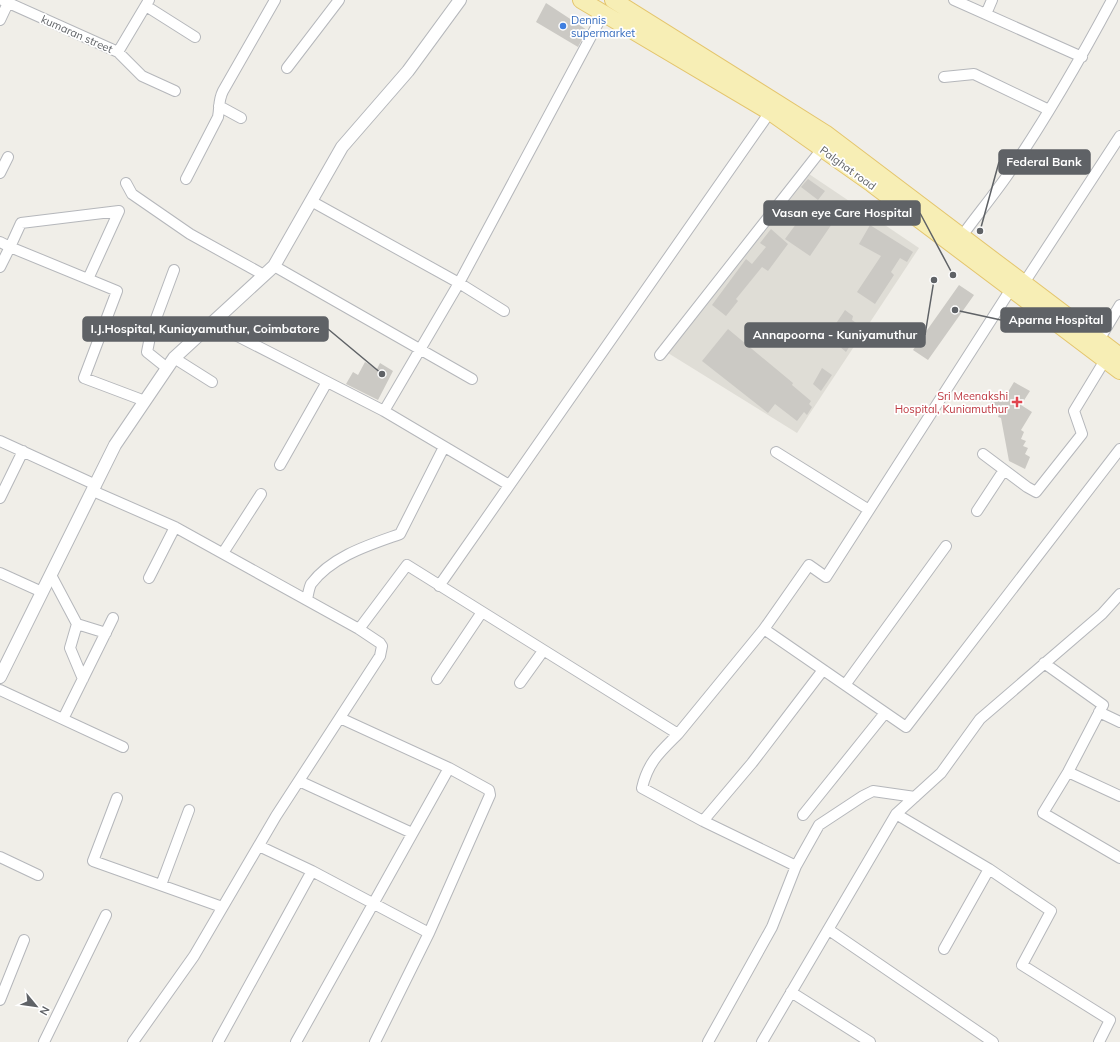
<svg xmlns="http://www.w3.org/2000/svg" width="1120" height="1042" viewBox="0 0 1120 1042" font-family="Mulish,sans-serif">
<style>
.education{fill:#dfddd6}
.building{fill:#cbc9c4}
.lines{fill:none;stroke-linecap:round;stroke-linejoin:round}
.minor-casing{stroke:#b5b7bb;stroke-width:12}
.tertiary-casing{stroke:#b5b7bb;stroke-width:14}
.primary-casing{stroke:#e4c56d;stroke-width:18}
.minor{stroke:#fff;stroke-width:10}
.tertiary{stroke:#fff;stroke-width:12}
.primary{stroke:#f7eeb5;stroke-width:16}
.shop-dot{fill:#3f7fe0;stroke:#fff;stroke-width:1.5}
.health-dot{fill:#e0444e;stroke:#fff;stroke-width:1.5}
.labels{text-anchor:middle;dominant-baseline:central;stroke-width:3.5;stroke-linejoin:round;paint-order:stroke}
.shop-label{font-size:11px;fill:#366cbe;stroke:#fff;text-anchor:start}
.street-label{font-size:11px;fill:#5f6266;stroke:#fff}
.health-label{font-size:11px;fill:#be3a42;stroke:#fff;text-anchor:end}
.leader{fill:none;stroke:#5f6266;stroke-width:1.5}
.callout-dot{fill:#5f6266;stroke:#fff;stroke-width:1.5}
.callout{fill:#5f6266;stroke:#5f6266;stroke-width:1.5}
.callout-label{font-size:12px;text-anchor:middle;font-weight:bold;fill:#fff}
</style>
<rect width="100%" height="100%" fill="#f0eee8"/>
<path class="education" d="M809,174l110,74 -122,185 -129,-80z"/>
<path class="building" d="M546,3l41,27 -9,17 -42,-25z
M808,179l17,12 -7,9 -17,-13z
M813,201l23,17 -26,38 -25,-17z
M870,225l43,27 -6,10 -7,-4 -9,14 3,3 -19,29 -18,-12 24,-36 -22,-12z
M771,229l17,15 -20,27 -6,-4 -26,32 2,2 -12,15 -14,-11 34,-46 6,5 14,-17 -6,-4z
M959,285l15,10 -46,65 -15,-10z
M845,310l8,6 -1,4 10,7 -16,25 -7,-6 8,-14 -12,-7z
M728,329l65,54 -1,2 19,16 -2,3 3,3 -5,8 -3,-3 -7,9 -22,-17 -7,9 -66,-52z
M365,362l12,7 3,-6 13,8 -15,29 -32,-16 7,-12 5,3z
M822,368l10,7 -11,16 -8,-7z
M1014,382l16,9 -9,14 11,7 -11,18 3,2 -3,7 5,2 -3,5 5,2 -3,6 5,3 -5,12 -16,-8 -8,-43 -3,-1 2,-5 -11,-6 5,-9 8,5z"/>
<g class="lines">
<defs>
<path id="minor" d="M2,0l116,52 31,-52
M954,0l128,57
M146,6l49,31
M986,14l6,-14
M0,20l8,-17
M118,52l24,24 33,15
M287,68l52,-68
M944,77l30,-3 75,36
M219,106l22,12
M0,173l8,-16
M186,179l32,-62c2,-10 0,-16 5,-26l52,-91
M126,183l6,11 58,40 74,41
M311,201l148,82 45,28
M959,240c17,-24 36,-46 52,-70 37,-55 70,-112 101,-170
M0,242l10,5 11,-24 98,-12 -31,68
M274,266l198,113
M0,267l10,-20 107,44 -33,87 61,23
M1024,283l96,-147
M212,323l172,88
M1099,340l21,-35
M660,355l162,-206
M174,358l38,24
M167,368l-20,-16 4,-20 23,-62
M0,441l96,44
M776,452l93,58
M983,454l44,33 9,5 46,-58 -8,-23 31,-51
M280,465l47,-83
M509,485l-125,-74 75,-128 144,-269
M93,491l82,36 184,102 48,-64 271,169 86,-105 142,98 214,-278
M0,498l23,-47
M977,511l27,-41
M223,553l38,-59
M0,573l42,19
M51,575l26,49 -7,24 13,31
M149,578l26,-51
M439,586l331,-474
M307,599c1,-4 2,-11 4,-15 21,-28 58,-39 89,-50l44,-87
M77,624l29,9
M764,629l45,-64 17,12 185,-288
M1044,663l59,42 -35,67 -25,41 77,45
M437,679l45,-67
M520,683l23,-32
M845,685l101,-139
M0,690l123,57
M1099,712l21,10
M63,719l50,-101
M678,734c-18,18 -30,28 -36,54l61,33 93,45 23,-41 44,-29 10,-5 42,6
M1068,772l52,24
M299,781l113,52
M117,798l-24,63 129,46
M896,814l93,55 62,42 -29,54 88,55 -11,22
M803,815l82,-102
M703,821l49,-58 71,-93
M259,846l53,25 117,62
M0,857l38,18
M161,885l28,-75
M829,930l164,112
M944,949l45,-80
M791,992l79,50
M0,1000l24,-60
M44,1042l62,-127
M133,1042l61,-86 82,-140 104,-160 2,-10 -2,-3 -21,-14
M218,1042l94,-171
M296,1042l153,-274 -109,-50
M375,1042l54,-109 61,-138 -1,-5 -40,-22
M708,1042l64,-115 24,-61
M762,1042l134,-228 45,-41 39,-54 122,-105 18,-20"/>
<path id="tertiary" d="M0,677l115,-232 59,-87 100,-92 68,-119 66,-76 52,-71"/>
<path id="primary" d="M581,0l189,112 102,72 248,187
M613,0l212,133 295,223"/>
</defs>
<use href="#minor" class="minor-casing"/>
<use href="#tertiary" class="tertiary-casing"/>
<use href="#primary" class="primary-casing"/>
<use href="#minor" class="minor"/>
<use href="#tertiary" class="tertiary"/>
<use href="#primary" class="primary"/>
</g>
<circle class="shop-dot" cx="563" cy="26" r="4"/>
<path class="health-dot" d="M1015 396h4v4h4v4h-4v4h-4v-4h-4v-4h4z"/>
<g class="labels">
<g class="shop-label">
<text x="571" y="20">Dennis<tspan x="571" dy="13">supermarket</tspan></text>
</g>
<g class="street-label">
<text transform="translate(77 34) rotate(24)">kumaran street</text>
<text transform="translate(848 168) rotate(36)">Palghat road</text>
</g>
<g class="health-label">
<text x="1008" y="396">Sri Meenakshi<tspan x="1008" dy="13">Hospital, Kuniamuthur</tspan></text>
</g>
</g>
<path class="leader" d="M980 231L999 162M953 275L920 213M955 310L1001 320M382 374L328 329M934 280L925 335"/>
<g class="callout-dot">
<circle cx="980" cy="231" r="4"/>
<circle cx="953" cy="275" r="4"/>
<circle cx="955" cy="310" r="4"/>
<circle cx="382" cy="374" r="4"/>
<circle cx="934" cy="280" r="4"/>
</g>
<g class="callout">
<rect x="999" y="150" width="91" height="24" rx="4"/>
<rect x="764" y="201" width="156" height="24" rx="4"/>
<rect x="1001" y="308" width="110" height="24" rx="4"/>
<rect x="83" y="317" width="245" height="24" rx="4"/>
<rect x="745" y="323" width="180" height="24" rx="4"/>
</g>
<g class="callout-label">
<text x="1044" y="166">Federal Bank</text>
<text x="842" y="217">Vasan eye Care Hospital</text>
<text x="1056" y="324">Aparna Hospital</text>
<text x="205" y="333">I.J.Hospital, Kuniayamuthur, Coimbatore</text>
<text x="835" y="339">Annapoorna - Kuniyamuthur</text>
</g>
<g transform="translate(36 1006) rotate(119)" stroke="#ffffff" stroke-width="3" paint-order="stroke">
<path d="M0-3L7 15L0 10L-7 15Z" fill="#5f6266"/>
<text y="-6" font-size="11" font-weight="bold" text-anchor="middle" fill="#5f6266">N</text>
</g>
</svg>
